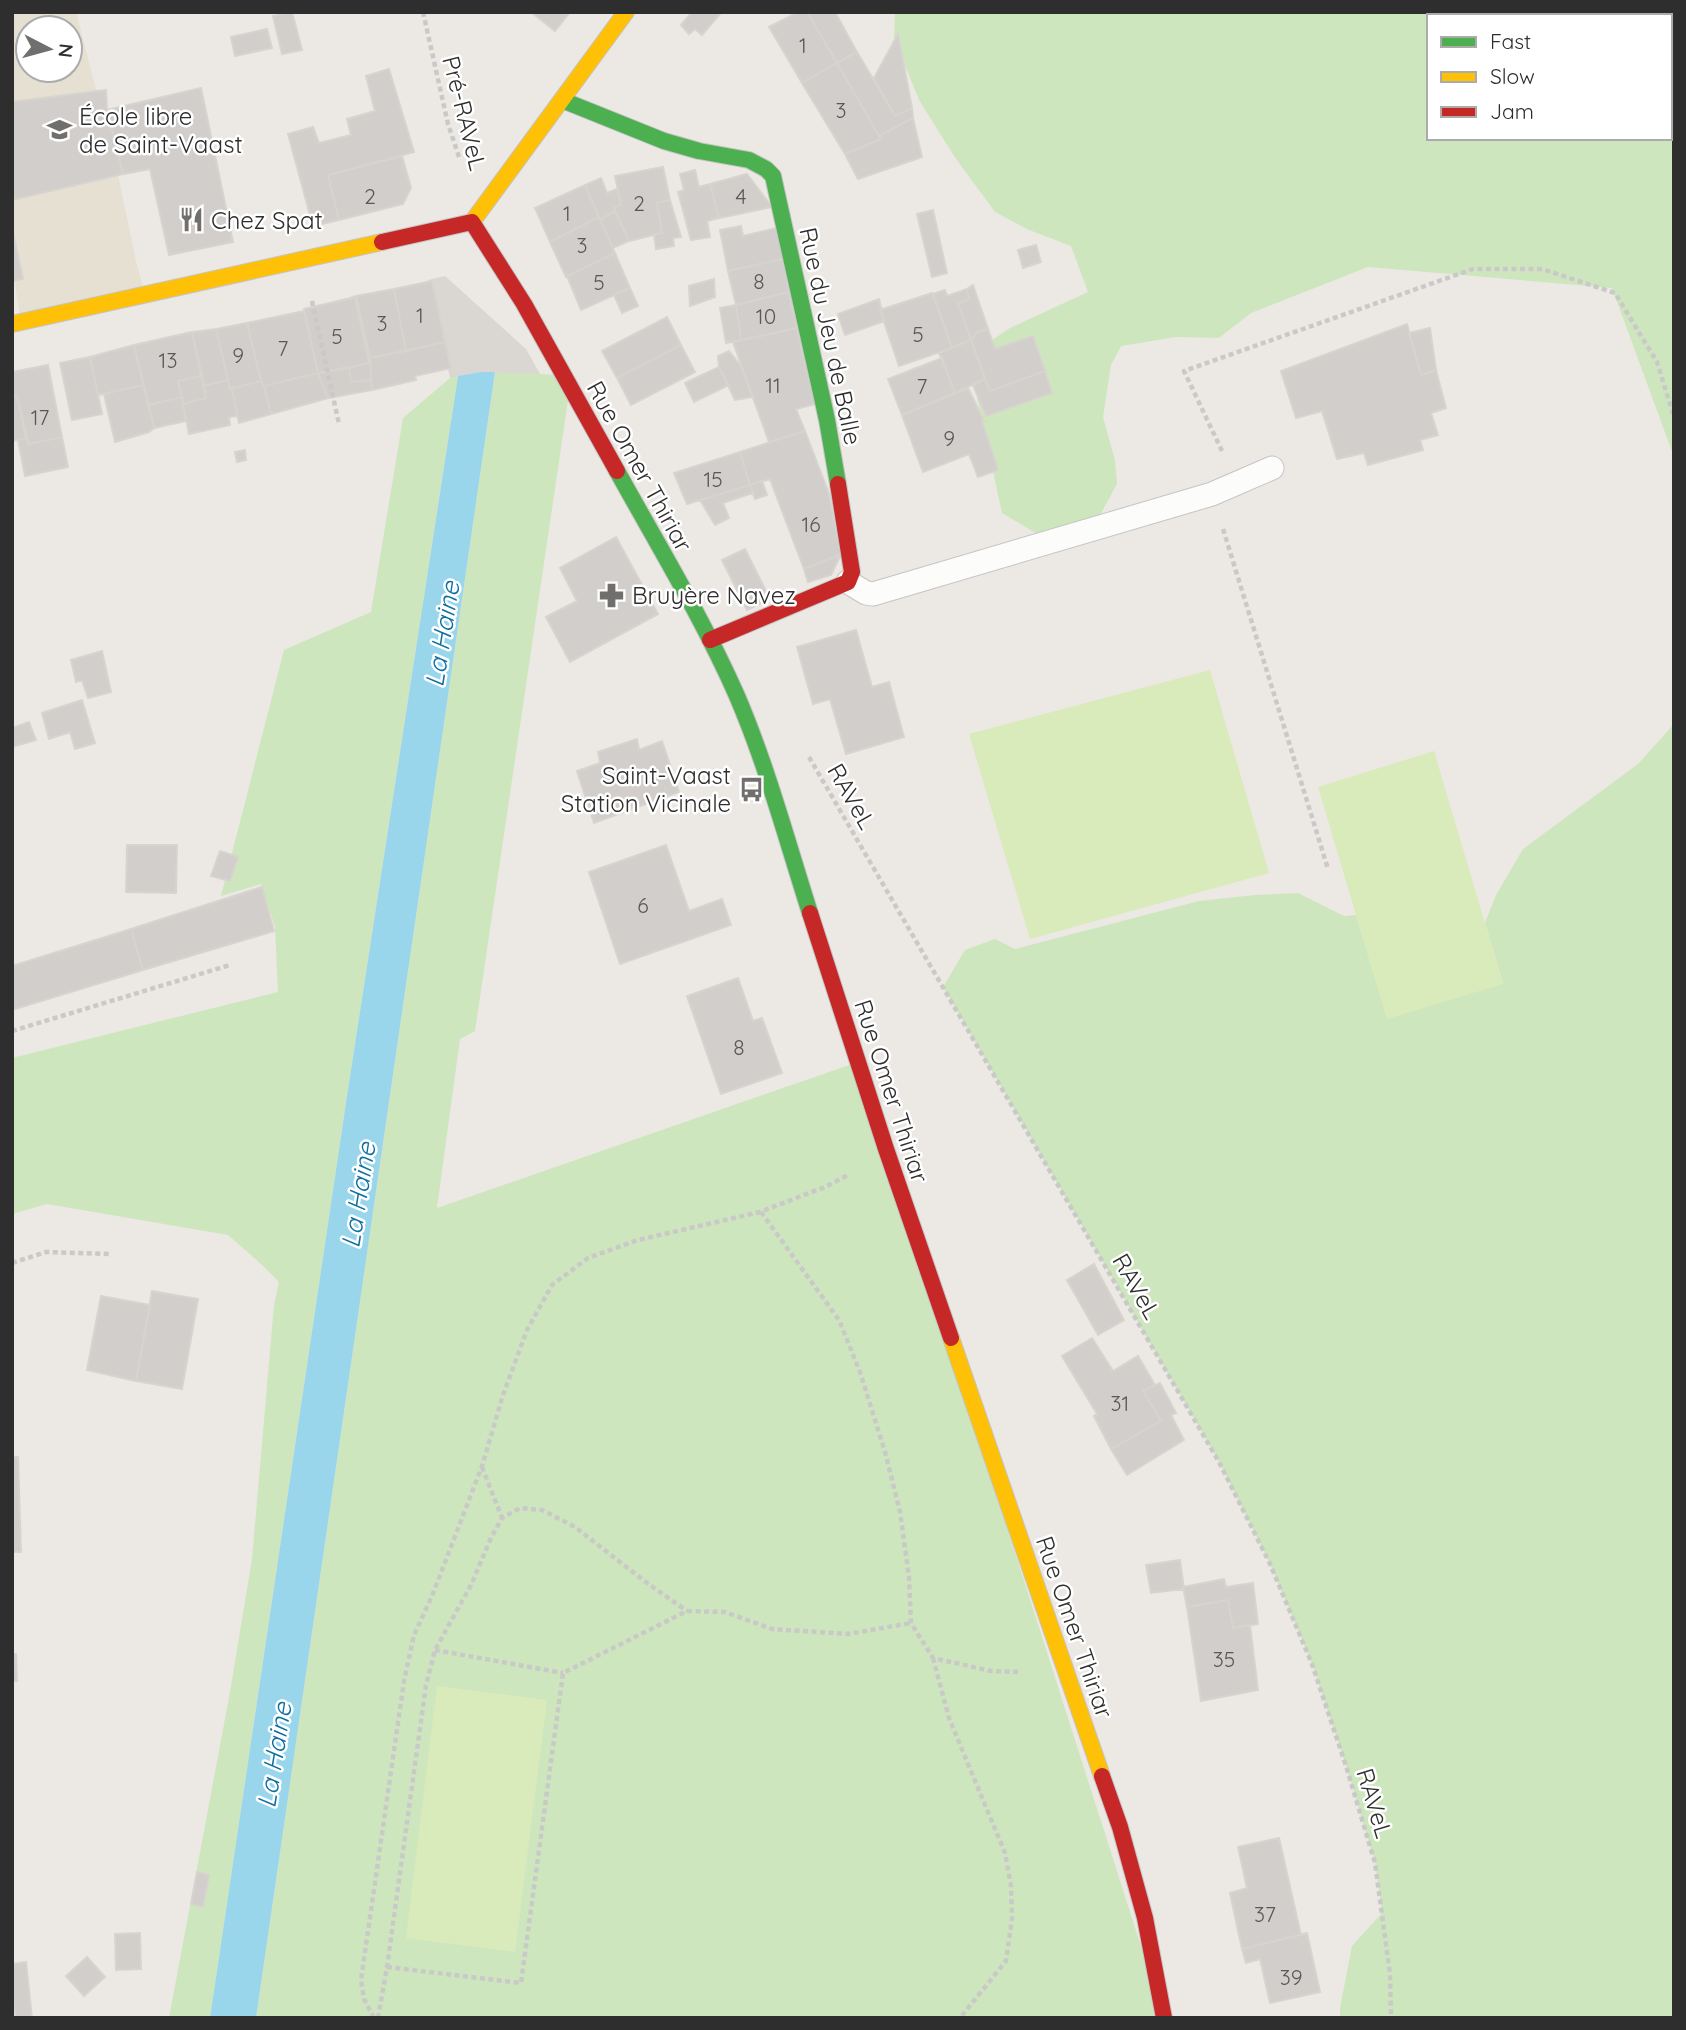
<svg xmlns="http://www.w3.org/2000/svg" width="1686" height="2030" viewBox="0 0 1686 2030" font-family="Quicksand,sans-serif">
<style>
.education{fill:#e6e0d3;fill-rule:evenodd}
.green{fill:#cee6be;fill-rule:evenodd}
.pitch{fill:#d9eabb}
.plaza{fill:#dad6d2}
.water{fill:#99d6ec}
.building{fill:#d1cecb;stroke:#d7d4d0;stroke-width:2}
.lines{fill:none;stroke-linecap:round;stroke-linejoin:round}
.lane-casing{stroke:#c5c4c5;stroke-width:25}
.fast-casing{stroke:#c5c4c5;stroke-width:18}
.slow-casing{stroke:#c5c4c5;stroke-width:18}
.jam-casing{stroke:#c5c4c5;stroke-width:18}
.path{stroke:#c9c9c8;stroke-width:4.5;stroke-dasharray:5 3.5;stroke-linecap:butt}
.lane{stroke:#fcfcfb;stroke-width:23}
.fast{stroke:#4caf50;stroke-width:16}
.slow{stroke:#ffc107;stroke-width:16}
.jam{stroke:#c62828;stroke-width:16}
.labels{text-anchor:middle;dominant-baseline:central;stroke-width:5;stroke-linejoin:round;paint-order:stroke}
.number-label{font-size:21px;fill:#585857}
.street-label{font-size:24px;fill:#2e2e2e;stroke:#fff}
.poi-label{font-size:24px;fill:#2e2e2e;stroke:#fff;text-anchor:start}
.water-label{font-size:26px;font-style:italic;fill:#0d6fa3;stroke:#fff}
</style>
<rect width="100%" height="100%" fill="#ece8e4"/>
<path class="education" d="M12,12h64l42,163 18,86 9,34 -124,27 -9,-56zM28,28h42v42h-42z"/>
<path class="green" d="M895,12h779v445l-62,-169 -244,-21 -117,46 -32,25 -43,-1 -55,9 -10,19 -8,52 12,43 2,24 -24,44 -44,13 -47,-28 -34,-157 42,-28 78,-36 -17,-46 -42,-16 -34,-18 -41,-56 -35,-56 -25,-62zM1429,16h241v122h-241z
M495,372l68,3 7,12 -95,644 -15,8 -23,169 421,-146 306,956h-908z
M458,376l-111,720 -137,922h-41l61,-326 22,-133 22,-254 5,-23 -18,-18 -33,-29 -181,-31 -35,10v-156l266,-66 -3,-65 -14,-43 -40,12 63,-246 87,-38 32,-194 47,-40z
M1674,724v1294h-334v-10l12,-62 30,-33 -7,-50 -29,-97 -34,-102 -42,-100 -51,-102 -276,-475 22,-37 30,-11 20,10 184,-48 56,-6 43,-2 46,23 12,-1 31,103 116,-35 -18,-60 11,-28 27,-46 115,-85z"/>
<path class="pitch" d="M1210,670l59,203 -239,66 -61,-205z
M1434,751l69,233 -116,35 -69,-232z
M437,1686l110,14 -32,252 -109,-14z"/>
<path class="plaza" d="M445,276l81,73 14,25 -59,-2 -31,6 -22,-98z"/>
<path class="water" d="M481,372h14l-239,1646h-46l137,-922 111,-720z"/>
<path class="building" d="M292,12l10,38 -20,4 -9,-38z
M531,12h39l-15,19z
M692,12h25l3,2 -18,21 -7,-6 -6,5 -8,-9z
M798,12h9l30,51 -35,20 -33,-56z
M807,12h28l22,40 -20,11z
M267,29l5,19 -37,8 -4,-19z
M898,34l14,74 -17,8 -20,-36h-2z
M857,52l38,64 17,-8 1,10 -34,18 -42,-73z
M837,63l44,76 -36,15 -43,-71z
M389,69l25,83 -86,23 11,45 -26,6 -25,-92 25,-7 6,16 32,-8 -4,-16 28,-8 -9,-35z
M201,88l32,154 -64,13 -19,-86 -27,5 -16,-64z
M106,90l1,20 16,64 -111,26v-98z
M913,118l9,39 -64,22 -13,-25 36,-15 -2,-3z
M402,156l9,32 -8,16 -64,16 -11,-45z
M663,167l7,33 -13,3 5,30 -33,8 -15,-33 7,-4 -6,-28z
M695,170l4,17 11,-3 9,34 -12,3 3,16 -19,3 -13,-48 6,-2 -4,-16z
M747,174l25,33 -53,11 -9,-34z
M601,178l6,15 10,-4 4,15 -7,4 1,3 -15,9 -15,-35z
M585,185l14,32 -49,25 -15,-34z
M670,200l11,37 -8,1 1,8 -18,3 -2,-14 8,-2 -5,-30z
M933,210l14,63 -15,4 -15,-63z
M615,211l14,30 -16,7 -13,-28z
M599,217l16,36 -49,24 -16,-35z
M741,226l2,10 34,-8 6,31 -55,12 -8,-41z
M12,228l11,51 -11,2z
M1036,245l5,17 -18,6 -5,-18z
M615,253l15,35 -49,22 -14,-34z
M783,259l6,33 -53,13 -8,-34z
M714,279l1,18 -25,9 -1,-20z
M432,281l13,61 -39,9 -12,-62z
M973,285l15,44 -11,3 -6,8 -13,-37 11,-3 -2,-11z
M630,288l8,18 -16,7 -8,-18z
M394,289l12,62 -36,7 -14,-62z
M967,289l2,11 -11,3 13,37 -19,8 -19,-54 12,-4 2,6z
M789,292l8,36 -56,12 -5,-35z
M932,293l20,55 -53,18 -19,-56z
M356,296l14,62 1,22 -20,2 -2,-14 20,-5 -14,-66 -14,4z
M355,297l14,66 -51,10 -14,-64z
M879,299l5,22 -39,14 -7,-21z
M736,305l5,35 -15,3 -6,-35z
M304,311l14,62 -54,13 -3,-5 -14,-58z
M667,317l14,28 -64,33 -15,-27z
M247,323l14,58 -31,8 -14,-60z
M1407,324l14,51 15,-5 10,38 -15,5 7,22 -18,5 3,10 -55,15 -4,-12 -27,6 -15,-48 -26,7 -15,-47z
M797,328l18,76 -19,5 9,22 -36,11 -36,-100z
M1430,328l6,42 -15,5 -12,-42z
M216,329l12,51 -25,6 -11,-54z
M988,329l7,20 38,-13 12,35 -55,20 -19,-51 6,-8z
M192,332l10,44 -24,5 4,16 -33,8 -15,-60z
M971,340l14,39 -30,14 -16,-40z
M445,342l6,26 -36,8 1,4 -44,10 -2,-32z
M134,345l9,40 -45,10 -8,-38z
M681,345l14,27 -64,33 -14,-27z
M729,351l12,15 11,31 -17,3 -16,-33 -1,-11z
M90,357l12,57 -30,6 -12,-57z
M942,358l13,35 -53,22 -14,-36z
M48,365l14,72 -33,7 -12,-48h-5v-24z
M719,367l10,18 -35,17 -9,-19z
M349,368l2,14 20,-2 1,10 -44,8 -10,-25z
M1045,371l7,22 -66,23 -13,-31 12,-6 5,12z
M318,373l10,25 -57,16 -7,-28z
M202,376l4,22 -23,6 -5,-23z
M228,380l2,9 2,-1 5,28 -8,1 1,8 -41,9 -6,-30 23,-6 -3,-12z
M261,381l3,5 7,28 -32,9 -7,-35z
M143,385l11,43 -5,4 -34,10 -11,-48z
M968,388l16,33h-2l16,49 -20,7 -9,-23 -46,18 -21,-57z
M12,396h5l9,42 -14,3z
M182,397l4,24 -32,7 -5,-23z
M805,431l24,63 12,60 -37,15 -34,-90 -20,6 -10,-33z
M62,437l6,30 -43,9 -7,-36 8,-2 3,6z
M245,450l1,10 -9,2 -2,-10z
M740,452l10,33 -63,19 -13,-31z
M762,481l5,14 -12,4 -5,-14z
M750,485l3,8 -30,10 6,15 -14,7 -15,-25z
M616,537l42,77 -88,48 -24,-45 31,-16 -17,-33z
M745,549l25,50 -23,11 -25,-50z
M841,554l-10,21 -23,7 -4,-13z
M856,630l16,57 17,-5 15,55 -58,17 -16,-55 -17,5 -16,-57z
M102,651l9,41 -23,6 -6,-18 -6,2 -5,-22z
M82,700l13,43 -20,6 -5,-17 -21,7 -7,-26z
M29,722l7,18 -24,7v-19z
M637,739l2,11 23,-9 17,51 -85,31 -17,-52 23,-8 -2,-11z
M127,845h50l-1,48 -50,-1z
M666,845l23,66 33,-12 9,26 -111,39 -31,-92z
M220,851l18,6 -8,24 -19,-5z
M262,887l12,44 -131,39 -12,-41z
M131,929l12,41 -131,40v-44z
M738,978l15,43 9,-3 20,55 -61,21 -34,-98z
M1094,1264l30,56 -26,15 -31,-55z
M152,1291l46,8 -16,90 -46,-8z
M101,1296l49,9 -14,76 -49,-11z
M1092,1338l21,33 25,-15 17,29 -12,6 18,30 -50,28 -17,-33 3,-2 -35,-58z
M1160,1383l16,30 -5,2 13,25 -57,35 -16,-26 50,-28 -18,-30z
M12,1457h6l3,95h-9z
M1180,1560l4,29 -33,4 -5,-28z
M1224,1579l2,8 27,-4 5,41 -25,4 -5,-28 -41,7 -4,-20z
M1228,1600l5,28 17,-3 8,65 -57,11 -14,-94z
M12,1654h4l1,27h-5z
M1279,1838l22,97 -59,14 -12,-56 17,-5 -9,-41z
M197,1872l12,3 -6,32 -12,-3z
M140,1933l1,36 -25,1 -1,-36z
M1307,1933l13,59 -50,11 -10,-44 -14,4 -4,-14z
M87,1957l18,20 -21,19 -18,-20z
M26,1962l6,56h-16l-4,-25v-29z"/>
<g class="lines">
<defs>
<path id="lane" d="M848,582l18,11 7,1 339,-100 60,-26"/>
<path id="fast" d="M562,100l102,41 35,10 50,9 17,9 7,7 54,244 11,64
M617,471c41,74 86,148 120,225 30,70 50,145 73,217"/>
<path id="slow" d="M472,222l154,-210
M12,324l370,-82
M951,1338l151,438"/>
<path id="jam" d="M472,222l52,82 93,167
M382,242l90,-20
M710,640l138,-58 4,-10 -14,-88
M810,913l76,236 65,189
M1102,1776l18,51 25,91 19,100"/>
</defs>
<use href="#lane" class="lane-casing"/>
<use href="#fast" class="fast-casing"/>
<use href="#slow" class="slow-casing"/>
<use href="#jam" class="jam-casing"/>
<path class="path" d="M423,12l25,112 12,36
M312,301l27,123
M1222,451l-38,-80 289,-102h69l73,24 42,69 17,55
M1223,529l105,340
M809,757l410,705 51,102 42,100 34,102 29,97 15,111 1,44
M12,1031l218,-66
M761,1212l78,108 21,52 25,80 15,60 9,65 2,46 22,35 58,13 28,1
M12,1263l34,-11 64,2
M482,1467l20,51
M435,1650l128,23
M933,1658l16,60 56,135 6,33 1,33 -6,42 -46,57
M387,1967l134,16 42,-310 124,-62 38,1 47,17 76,5 63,-11
M374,2018l-10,-19 -3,-19 43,-299 10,-46 18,-39 50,-130 21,-71 24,-65 25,-45 36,-27 50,-18 122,-28 65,-25 23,-12
M378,2018l9,-51 39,-282 9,-35 36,-65 20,-47 11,-20 18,-10 22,2 33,17 72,56 40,28"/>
<use href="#lane" class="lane"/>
<use href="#fast" class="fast"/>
<use href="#slow" class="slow"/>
<use href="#jam" class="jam"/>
</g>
<defs>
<symbol id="school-bare" viewBox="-9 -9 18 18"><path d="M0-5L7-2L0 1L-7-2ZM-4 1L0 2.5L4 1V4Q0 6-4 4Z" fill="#706f6e" stroke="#fff" stroke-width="2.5" paint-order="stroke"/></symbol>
<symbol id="restaurant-bare" viewBox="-9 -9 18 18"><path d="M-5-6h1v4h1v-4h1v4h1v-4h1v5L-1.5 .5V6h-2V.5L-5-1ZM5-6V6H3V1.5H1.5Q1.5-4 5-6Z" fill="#706f6e" stroke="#fff" stroke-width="2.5" paint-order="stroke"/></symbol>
<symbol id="pharmacy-bare" viewBox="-9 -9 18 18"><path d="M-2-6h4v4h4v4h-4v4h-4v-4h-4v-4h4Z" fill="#706f6e" stroke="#fff" stroke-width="2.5" paint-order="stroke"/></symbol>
<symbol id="bus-bare" viewBox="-9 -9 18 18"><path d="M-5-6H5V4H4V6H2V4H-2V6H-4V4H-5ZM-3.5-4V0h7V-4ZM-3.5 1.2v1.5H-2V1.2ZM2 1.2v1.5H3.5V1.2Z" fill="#706f6e" stroke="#fff" stroke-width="2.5" paint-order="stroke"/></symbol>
</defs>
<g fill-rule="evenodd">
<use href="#school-bare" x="42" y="112" width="35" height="35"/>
<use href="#restaurant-bare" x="174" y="202" width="35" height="35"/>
<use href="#pharmacy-bare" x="594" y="578" width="35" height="35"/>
<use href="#bus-bare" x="734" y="772" width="35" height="35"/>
</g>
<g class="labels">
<g class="number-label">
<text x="803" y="45">1</text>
<text x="841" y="110">3</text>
<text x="370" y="196">2</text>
<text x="741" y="196">4</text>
<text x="639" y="203">2</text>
<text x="567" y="213">1</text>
<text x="582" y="245">3</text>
<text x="759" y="281">8</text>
<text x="599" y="282">5</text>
<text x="420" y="315">1</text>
<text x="766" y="316">10</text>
<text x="382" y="323">3</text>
<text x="918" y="334">5</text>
<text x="337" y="336">5</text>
<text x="283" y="348">7</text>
<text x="238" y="355">9</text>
<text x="168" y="360">13</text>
<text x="773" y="385">11</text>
<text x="922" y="386">7</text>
<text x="40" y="417">17</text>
<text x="949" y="438">9</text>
<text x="713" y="479">15</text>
<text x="811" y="524">16</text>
<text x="643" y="905">6</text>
<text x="739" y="1047">8</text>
<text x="1120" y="1403">31</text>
<text x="1224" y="1659">35</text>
<text x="1265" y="1914">37</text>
<text x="1291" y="1977">39</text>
</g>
<g class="street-label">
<text transform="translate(465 113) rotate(76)">Pré-RAVeL</text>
<text transform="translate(831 336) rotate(78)">Rue du Jeu de Balle</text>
<text transform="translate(640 466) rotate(61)">Rue Omer Thiriar</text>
<text transform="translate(852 796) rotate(60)">RAVeL</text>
<text transform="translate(892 1091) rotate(72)">Rue Omer Thiriar</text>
<text transform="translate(1137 1286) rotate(60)">RAVeL</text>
<text transform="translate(1075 1627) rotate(71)">Rue Omer Thiriar</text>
<text transform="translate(1375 1803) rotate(73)">RAVeL</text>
</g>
<g class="poi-label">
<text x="79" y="116">École libre<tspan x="79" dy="28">de Saint-Vaast</tspan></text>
<text x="211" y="220">Chez Spat</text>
<text x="632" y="595">Bruyère Navez</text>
<text x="731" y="775" text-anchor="end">Saint-Vaast<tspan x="731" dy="28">Station Vicinale</tspan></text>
</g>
<g class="water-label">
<text transform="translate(442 634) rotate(-81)">La Haine</text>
<text transform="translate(358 1195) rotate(-81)">La Haine</text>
<text transform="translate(274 1755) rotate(-81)">La Haine</text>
</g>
</g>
<rect width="1686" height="2030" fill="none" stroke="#2e2e2e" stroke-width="28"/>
<rect x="1427" y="14" width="245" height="126" fill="#ffffff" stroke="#ababab" stroke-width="2"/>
<rect x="1441" y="37" width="35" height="10" fill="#4caf50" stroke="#ababab" stroke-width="2"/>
<text x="1490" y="49" font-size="21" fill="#2e2e2e">Fast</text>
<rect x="1441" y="72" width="35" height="10" fill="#ffc107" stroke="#ababab" stroke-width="2"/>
<text x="1490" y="84" font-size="21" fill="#2e2e2e">Slow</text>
<rect x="1441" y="107" width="35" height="10" fill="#c62828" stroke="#ababab" stroke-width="2"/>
<text x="1490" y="119" font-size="21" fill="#2e2e2e">Jam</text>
<g transform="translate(49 49) rotate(96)"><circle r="33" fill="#ffffff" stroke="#ababab" stroke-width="2"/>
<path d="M0-5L12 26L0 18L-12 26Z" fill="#706f6e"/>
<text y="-10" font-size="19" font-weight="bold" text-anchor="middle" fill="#2e2e2e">N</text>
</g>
</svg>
